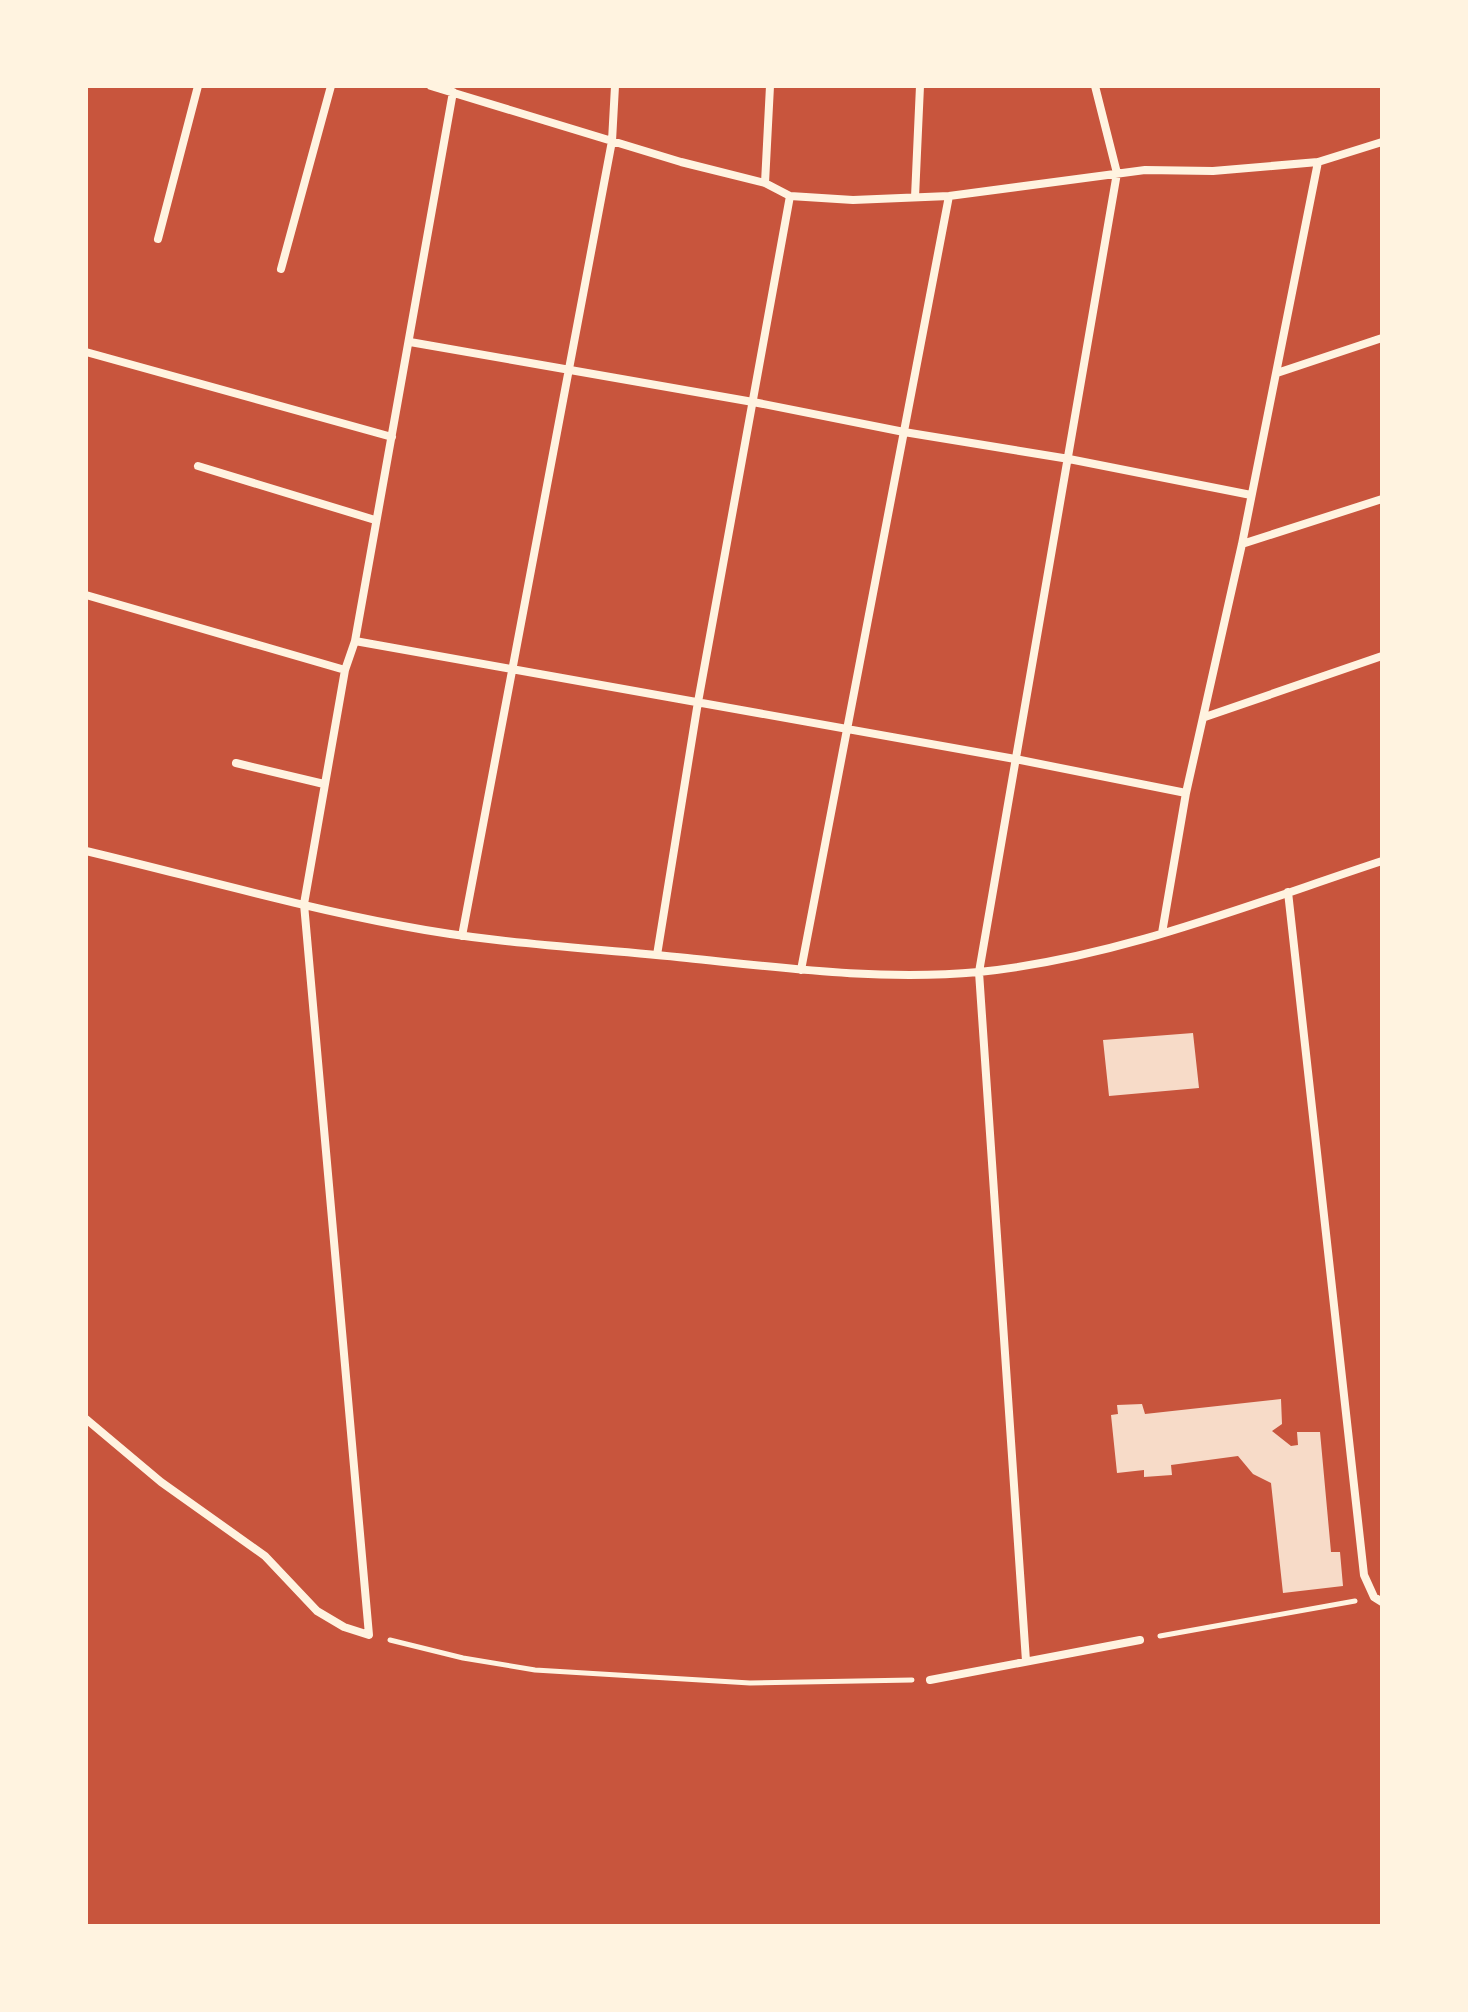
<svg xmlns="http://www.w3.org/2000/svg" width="1468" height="2012" viewBox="0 0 1468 2012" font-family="Cabin,sans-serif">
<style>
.building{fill:#f7dbc8}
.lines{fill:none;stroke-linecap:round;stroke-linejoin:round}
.path{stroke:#fff3e0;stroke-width:5}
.minor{stroke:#fff3e0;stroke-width:8}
</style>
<rect width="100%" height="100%" fill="#c8553d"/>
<path class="building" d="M1193,1033l6,55 -90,8 -6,-56z
M1281,1399l1,25 -10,7 19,15 7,-1 -1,-13h23l11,120h9l3,34 -60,7 -12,-110 -18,-9 -15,-18 -67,9 1,10 -28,2v-7l-27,3 -6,-58 7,-1 -1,-9 25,-1 3,10z"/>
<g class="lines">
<path class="path" d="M1160,1636l195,-35
M390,1640l73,18 72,12 215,13 162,-3"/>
<path class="minor" d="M431,86l250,76 84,21 25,13 63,4 96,-4 196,-26 68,1 105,-9 64,-20
M765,183l5,-97
M915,197l5,-111
M158,239l40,-153
M281,269l50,-183
M410,342l343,60 151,30 165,27 182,36
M86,352l306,85
M1277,373l105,-35
M198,466l177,54
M1242,544l140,-45
M86,595l259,75
M355,641l660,118 171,34
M1205,717l177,-61
M236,763l88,21
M86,851c105,25 210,55 317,75 93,18 190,22 284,32 97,10 194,23 292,14 138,-14 272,-68 403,-111
M1288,892l76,683 10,22 8,5
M1162,933l24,-140 56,-249 76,-382
M462,936l150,-795 3,-55
M657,955l41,-253 92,-506
M801,970l148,-774
M86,1419l75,63 104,74 52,55 27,16 25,8 -65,-731 41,-234 10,-29 98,-549
M1026,1661l-47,-689 138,-799 -22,-87
M930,1680l210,-40"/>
</g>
<rect width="1468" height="2012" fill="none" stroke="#fff3e0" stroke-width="176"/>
</svg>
